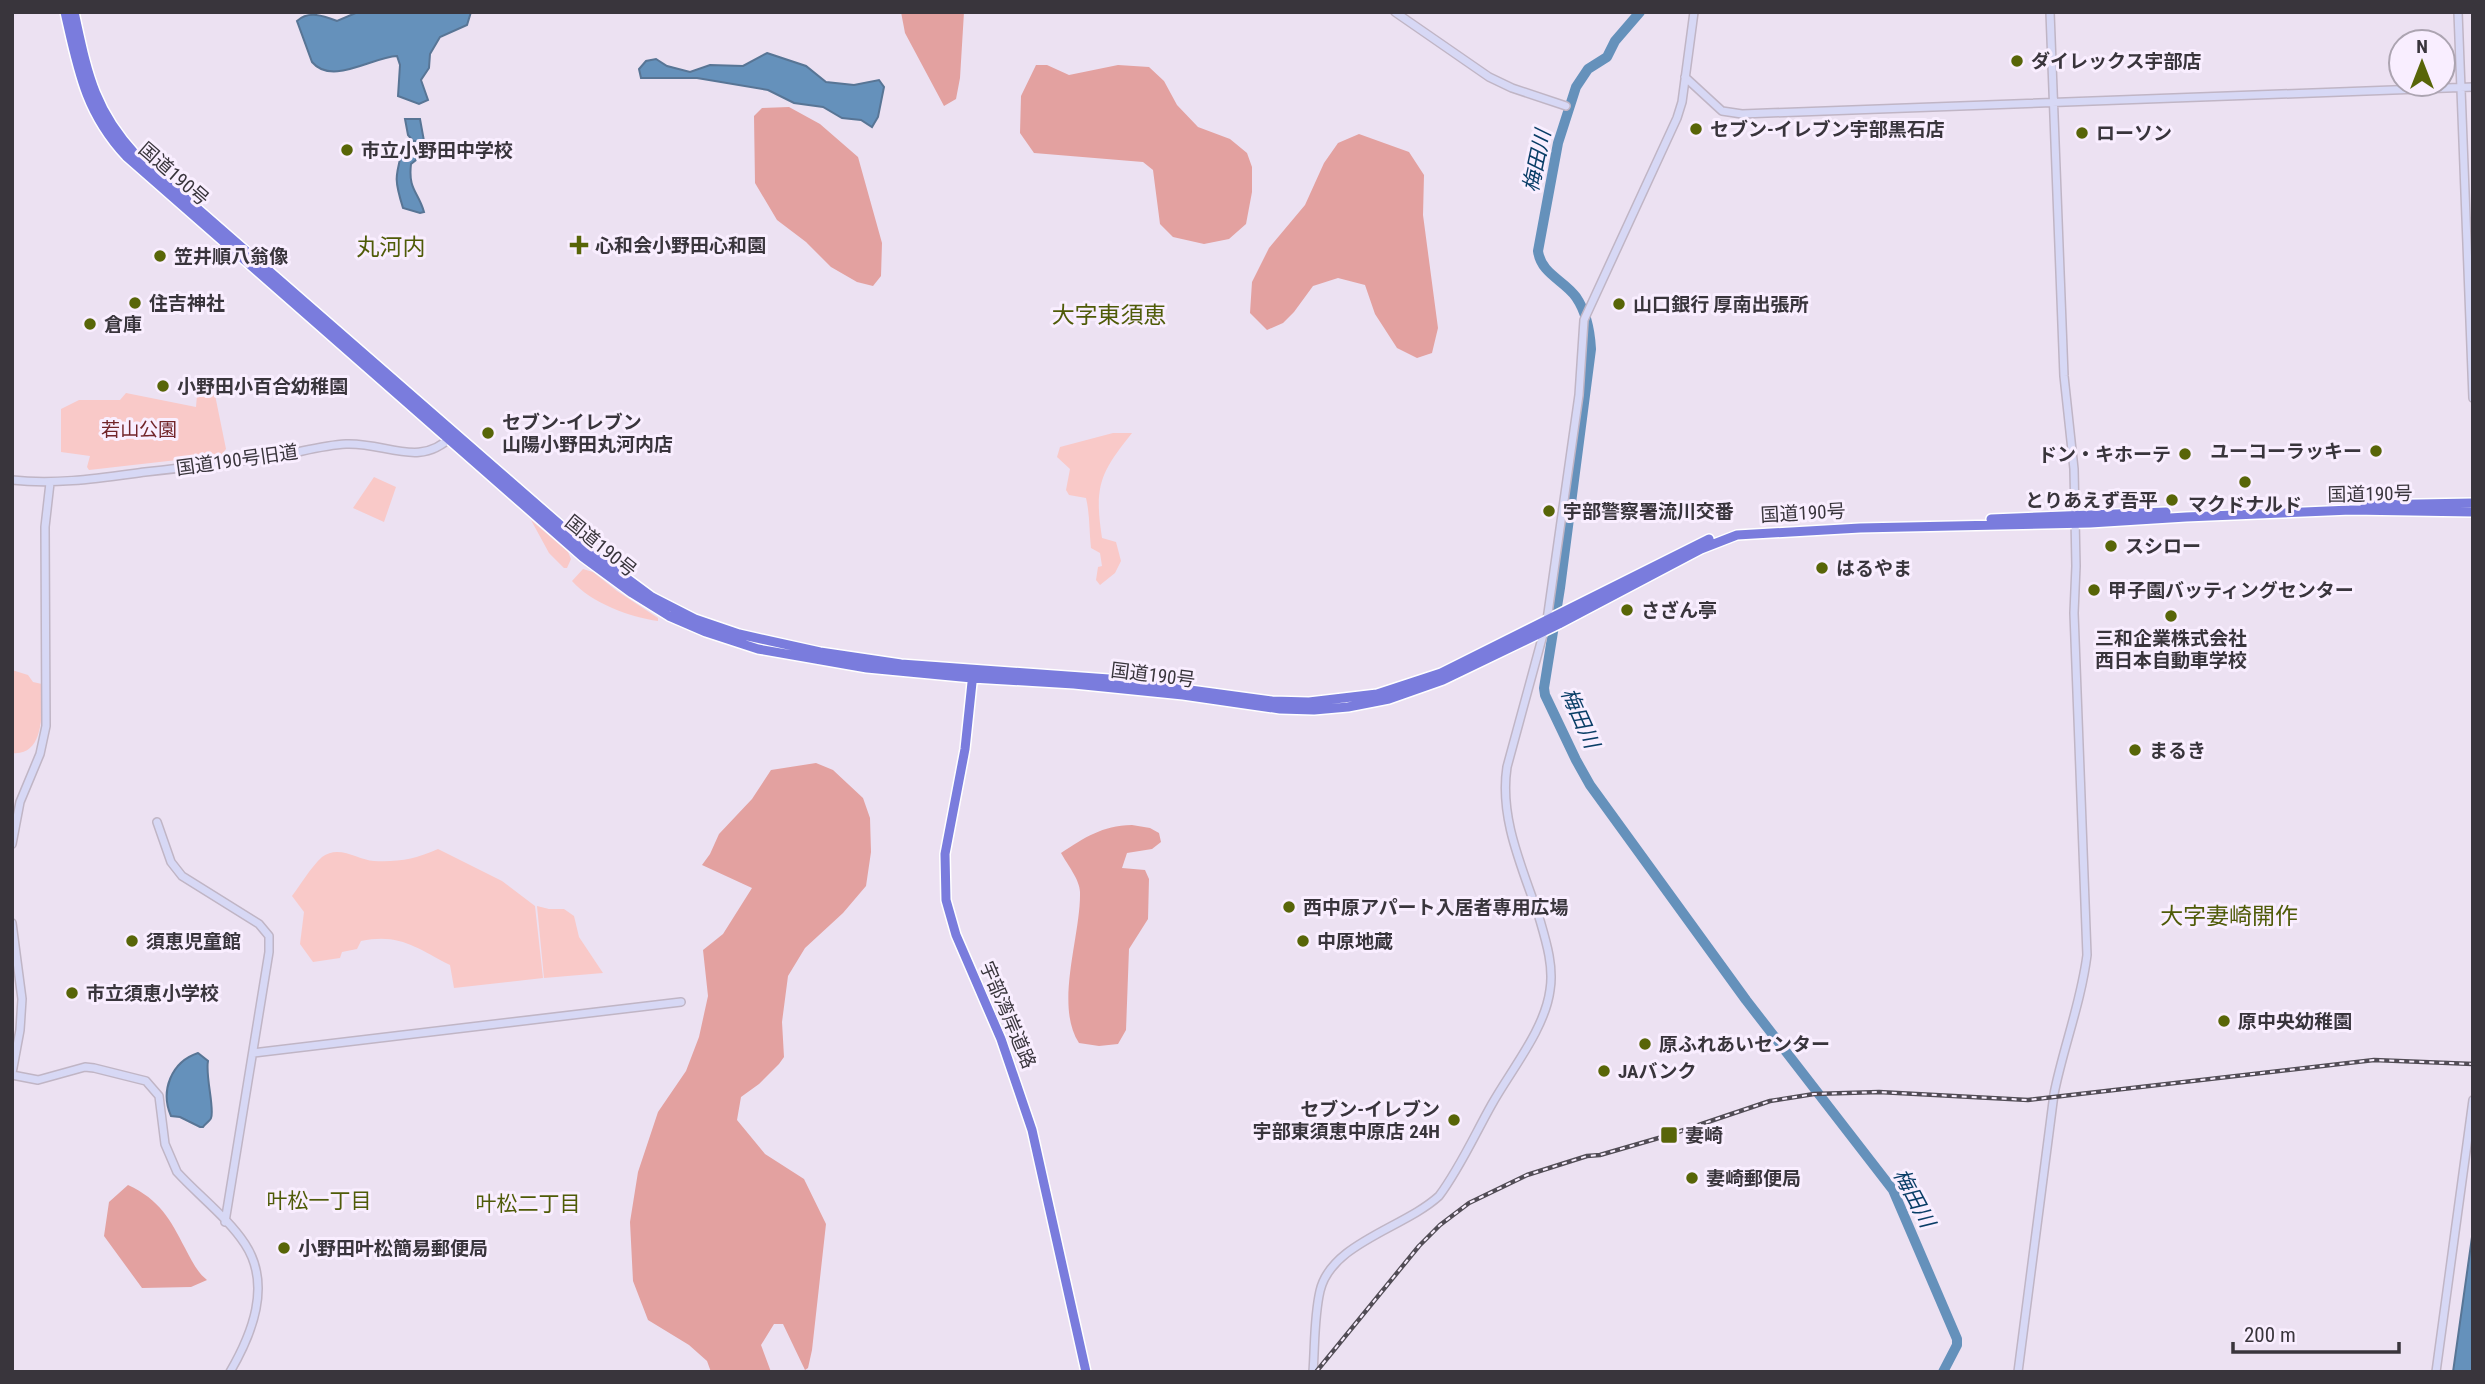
<svg xmlns="http://www.w3.org/2000/svg" width="2485" height="1384" viewBox="0 0 2485 1384" font-family="'Roboto Condensed','Noto Sans JP',sans-serif">
<style>
.green{fill:#f9c9c8}
.forest{fill:#e3a1a0}
.water{fill:#6591bb;stroke:#587595;stroke-width:2}
.lines{fill:none;stroke-linecap:round;stroke-linejoin:round}
.river{stroke:#6591bb;stroke-width:10}
.secondary-casing{stroke:#c0b5c5;stroke-width:10}
.highway-casing{stroke:#fff;stroke-width:12}
.secondary{stroke:#d7d8f5;stroke-width:7}
.highway{stroke:#7a7cdd;stroke-width:9}
.rail-casing{stroke:#514c55;stroke-width:4.5}
.rail{stroke:#f9eeff;stroke-width:2;stroke-dasharray:5;stroke-linecap:butt}
.poi-dot{fill:#586508;stroke:#f9eeff;stroke-width:2.5}
.labels{text-anchor:middle;dominant-baseline:central;stroke-width:6;stroke-linejoin:round;paint-order:stroke}
.poi-label{font-size:19px;font-weight:bold;fill:#39353c;stroke:#f9eeff;text-anchor:start}
.street-label{font-size:19px;fill:#39353c;stroke:#f9eeff}
.park-label{font-size:19px;fill:#72252a;stroke:#f9eeff}
.water-label{font-size:21px;font-style:italic;fill:#0a3e67;stroke:#f9eeff}
.neighbourhood-label{font-size:21px;fill:#4f5b08;stroke:#f9eeff}
.quarter-label{font-size:23px;fill:#4f5b08;stroke:#f9eeff}
</style>
<rect width="100%" height="100%" fill="#ece1f2"/>
<path class="green" d="M214,390l12,59 -5,6 -132,15 -2,-3 3,-11 -29,-4v-43l18,-9h41l6,-7 70,14 1,-12z
M1113,433h19c-32,40 -38,53 -30,105l14,4 5,19 -6,12 -15,12 -4,-5 2,-13 4,-1 -2,-13 -9,-5c-2,-18 -1,-33 -5,-50l-17,-3 -3,-5 4,-21 -13,-12 3,-10z
M374,477l22,10 -12,35 -31,-14z
M531,520l37,32 3,7 -4,9h-3l-15,-15z
M583,569l10,3 24,19 41,27v3c-28,-4 -67,-18 -86,-40z
M12,670l16,5 5,7 9,2c0,23 4,73 -30,69z
M438,849l64,32 33,25 8,72 -89,10 -4,-23c-34,-17 -50,-32 -89,-24l-4,8 -15,3 -2,6 -27,4 -13,-18 4,-32 -12,-16c9,-12 19,-29 30,-39 17,-13 36,3 52,4 25,1 42,-2 64,-12z
M537,906l12,3h15l10,7 5,21 24,36 -59,5z"/>
<path class="forest" d="M901,12h63l-4,66 -4,21 -12,7 -39,-73z
M1036,65h11l22,10 49,-10 31,2 15,14 13,24 21,22 32,12 17,14 5,14v25l-6,32 -17,15 -25,5 -31,-7 -13,-13 -7,-54 -10,-8 -109,-9 -14,-20 1,-37z
M789,107l31,17 38,33 24,86 -1,33 -8,10 -16,-4 -26,-15 -25,-25 -29,-22 -22,-37 -1,-67 8,-8z
M1359,134l50,18 15,23 -1,40 15,113 -6,25 -15,5 -20,-10 -22,-34 -10,-29 -27,-7 -25,8 -19,26 -11,11 -16,7 -17,-17 2,-31 17,-34 36,-43 19,-42 14,-20z
M816,763l17,7 30,28 7,20 1,34 -5,34 -23,27 -38,35 -17,28 -6,46 2,35 -5,7 -20,20 -18,13 -4,23 28,34 39,25 22,45 -14,126 -4,18 -3,2 -22,-46h-9l-13,21 10,27h-60l-4,-11 -18,-16 -41,-25 -15,-39 -3,-59 8,-50 20,-60 28,-41 13,-34 9,-41 -5,-46 20,-16 29,-46 -50,-23 8,-11 9,-20 33,-35 19,-29z
M1132,825l18,3 9,5 2,9 -9,7 -25,4 -5,15 23,2 4,9 -1,40 -19,30 -3,81 -8,14 -19,2 -20,-3c-25,-38 2,-107 1,-151 0,-12 -13,-28 -19,-39 25,-16 40,-27 71,-28z
M128,1185c32,15 42,34 57,63 7,13 11,23 22,32l-16,7 -49,1 -38,-52 5,-34z"/>
<path class="water" d="M358,12h113l-4,13 -27,12 -10,17 -1,14 -8,12 7,20 -9,4 -21,-8 2,-31 -3,-9c-25,1 -65,30 -85,6l-15,-41c12,-11 27,-5 40,0z
M767,53l39,13 20,16 28,3 25,-5 5,7 -6,30 -6,10 -11,-7 -19,-2 -19,-11 -29,-4 -26,-13 -71,-12h-56l-2,-9 7,-8 10,-2 11,7 23,6 20,-7 33,1z
M405,119h15l4,22h-11l-5,-6z
M404,144h3l8,5 1,11 -5,4c-3,26 7,27 13,48l-4,1 -17,-5c-10,-32 -7,-32 1,-64z
M198,1053l10,8c-3,14 7,49 3,57 0,2 -7,7 -8,9h-3l-20,-10 -9,-1c-11,-25 0,-54 27,-63z
M2473,1230v142h-20z"/>
<g class="lines">
<path class="river" d="M1640,12l-25,29 -8,16 -19,12 -12,18 -18,56 -20,108c3,23 26,29 38,46 11,16 14,34 15,52l-31,239 -16,100 1,7 31,65 14,25 156,215 147,190 64,149v6l-14,27"/>
<defs>
<path id="secondary" d="M1395,12l94,65 23,11 54,18
M2458,12l15,386
M1685,77l37,34 20,3 731,-27
M12,480c45,5 88,-2 133,-8 46,-5 92,-10 138,-17 21,-4 42,-10 63,-11 40,-2 73,25 106,-8
M157,822l14,40 11,14 77,48 10,12v16l-44,270
M12,844l8,-42 20,-48 6,-28 -1,-199 5,-44
M12,923l10,76 -2,31 -8,43
M253,1053l428,-51
M12,1075l26,5 47,-13 9,1 52,13 13,15 6,48 12,28c21,23 51,46 68,72 27,41 7,90 -15,128
M1313,1372c2,-27 1,-55 7,-81 11,-48 84,-63 119,-95 21,-28 36,-62 53,-92 19,-34 53,-75 58,-114 4,-24 -4,-49 -11,-73 -16,-48 -40,-98 -32,-150l40,-147 32,-225 5,-75 93,-202 5,-16 12,-90
M2018,1372l36,-278c9,-46 27,-91 33,-139l-13,-342 2,-47 -2,-97 -10,-93 -14,-364
M2436,1372l37,-272"/>
<path id="highway" d="M65,12c13,57 20,100 61,144l457,401 49,36 37,23 37,16 52,17 109,19 105,10 102,6 109,11 97,14 34,1 34,-3 41,-8 54,-19 116,-56 142,-75 36,-14 123,-7 230,-5 96,-6 165,-7 122,2
M74,12c13,59 19,97 62,143l454,396 62,46 43,22 44,15 81,18 81,12 208,15 163,22 37,1 68,-8 64,-21 268,-134
M2365,505l108,-2
M1991,519l175,-7
M973,673l-8,76 -20,105 1,46 10,35 45,104 31,91 54,242"/>
</defs>
<use href="#secondary" class="secondary-casing"/>
<use href="#highway" class="highway-casing"/>
<use href="#secondary" class="secondary"/>
<use href="#highway" class="highway"/>
<defs>
<path id="rail" d="M1316,1372l103,-126 21,-21 29,-22 58,-28 60,-19 13,-1 69,-20 101,-34 44,-7 65,-2 149,8 346,-40 99,4"/>
</defs>
<use href="#rail" class="rail-casing"/>
<use href="#rail" class="rail"/>
</g>
<g class="poi-dot">
<circle cx="2017" cy="61" r="7"/>
<circle cx="1696" cy="129" r="7"/>
<circle cx="2082" cy="133" r="7"/>
<circle cx="347" cy="150" r="7"/>
<path d="M575.5 234.5h7v7h7v7h-7v7h-7v-7h-7v-7h7z"/>
<circle cx="160" cy="256" r="7"/>
<circle cx="135" cy="303" r="7"/>
<circle cx="1619" cy="304" r="7"/>
<circle cx="90" cy="324" r="7"/>
<circle cx="163" cy="386" r="7"/>
<circle cx="488" cy="433" r="7"/>
<circle cx="2376" cy="451" r="7"/>
<circle cx="2185" cy="454" r="7"/>
<circle cx="2245" cy="482" r="7"/>
<circle cx="2172" cy="500" r="7"/>
<circle cx="1549" cy="511" r="7"/>
<circle cx="2111" cy="546" r="7"/>
<circle cx="1822" cy="568" r="7"/>
<circle cx="2094" cy="590" r="7"/>
<circle cx="1627" cy="610" r="7"/>
<circle cx="2171" cy="616" r="7"/>
<circle cx="2135" cy="750" r="7"/>
<circle cx="1289" cy="907" r="7"/>
<circle cx="132" cy="941" r="7"/>
<circle cx="1303" cy="941" r="7"/>
<circle cx="72" cy="993" r="7"/>
<circle cx="2224" cy="1021" r="7"/>
<circle cx="1645" cy="1044" r="7"/>
<circle cx="1604" cy="1071" r="7"/>
<circle cx="1454" cy="1120" r="7"/>
<rect x="1660" y="1126" width="18" height="18" rx="3.5"/>
<circle cx="1692" cy="1178" r="7"/>
<circle cx="284" cy="1248" r="7"/>
</g>
<g class="labels">
<g class="poi-label">
<text x="2031" y="61">ダイレックス宇部店</text>
<text x="1710" y="129">セブン-イレブン宇部黒石店</text>
<text x="2096" y="133">ローソン</text>
<text x="361" y="150">市立小野田中学校</text>
<text x="595" y="245">心和会小野田心和園</text>
<text x="174" y="256">笠井順八翁像</text>
<text x="149" y="303">住吉神社</text>
<text x="1633" y="304">山口銀行 厚南出張所</text>
<text x="104" y="324">倉庫</text>
<text x="177" y="386">小野田小百合幼稚園</text>
<text x="502" y="422">セブン-イレブン<tspan x="502" dy="22">山陽小野田丸河内店</tspan></text>
<text x="2362" y="451" text-anchor="end">ユーコーラッキー</text>
<text x="2171" y="454" text-anchor="end">ドン・キホーテ</text>
<text x="2158" y="500" text-anchor="end">とりあえず吾平</text>
<text x="2245" y="504" text-anchor="middle">マクドナルド</text>
<text x="1563" y="511">宇部警察署流川交番</text>
<text x="2125" y="546">スシロー</text>
<text x="1836" y="568">はるやま</text>
<text x="2108" y="590">甲子園バッティングセンター</text>
<text x="1641" y="610">さざん亭</text>
<text x="2171" y="638" text-anchor="middle">三和企業株式会社<tspan x="2171" dy="22">西日本自動車学校</tspan></text>
<text x="2149" y="750">まるき</text>
<text x="1303" y="907">西中原アパート入居者専用広場</text>
<text x="146" y="941">須恵児童館</text>
<text x="1317" y="941">中原地蔵</text>
<text x="86" y="993">市立須恵小学校</text>
<text x="2238" y="1021">原中央幼稚園</text>
<text x="1659" y="1044">原ふれあいセンター</text>
<text x="1618" y="1071">JAバンク</text>
<text x="1440" y="1109" text-anchor="end">セブン-イレブン<tspan x="1440" dy="22">宇部東須恵中原店 24H</tspan></text>
<text x="1685" y="1135">妻崎</text>
<text x="1706" y="1178">妻崎郵便局</text>
<text x="298" y="1248">小野田叶松簡易郵便局</text>
</g>
<g class="street-label">
<text transform="translate(174 174) rotate(41)">国道190号</text>
<text transform="translate(237 460) rotate(-8)">国道190号旧道</text>
<text transform="translate(2370 494) rotate(-1)">国道190号</text>
<text transform="translate(1803 513) rotate(-3)">国道190号</text>
<text transform="translate(601 546) rotate(39)">国道190号</text>
<text transform="translate(1153 675) rotate(7)">国道190号</text>
<text transform="translate(1008 1015) rotate(67)">宇部湾岸道路</text>
</g>
<g class="park-label">
<text x="139" y="429">若山公園</text>
</g>
<g class="water-label">
<text transform="translate(1537 161) rotate(-78)">梅田川</text>
<text transform="translate(1580 718) rotate(66)">梅田川</text>
<text transform="translate(1914 1198) rotate(62)">梅田川</text>
</g>
<g class="neighbourhood-label">
<text x="319" y="1201">叶松一丁目</text>
<text x="528" y="1204">叶松二丁目</text>
</g>
<g class="quarter-label">
<text x="391" y="247">丸河内</text>
<text x="1109" y="315">大字東須恵</text>
<text x="2229" y="916">大字妻崎開作</text>
</g>
</g>
<rect width="2485" height="1384" fill="none" stroke="#39353c" stroke-width="28"/>
<g transform="translate(2422 63)"><circle r="33" fill="#f9eeff" stroke="#aca4b1" stroke-width="2"/>
<path d="M0-5L12 26L0 18L-12 26Z" fill="#586508"/>
<text y="-10" font-size="19" font-weight="bold" text-anchor="middle" fill="#39353c">N</text>
</g>
<path d="M2233 1342v10h166v-10" fill="none" stroke="#39353c" stroke-width="3.5"/>
<text x="2244" y="1342" font-size="21" fill="#39353c" stroke="#f9eeff" stroke-width="5" paint-order="stroke">200 m</text>
</svg>
